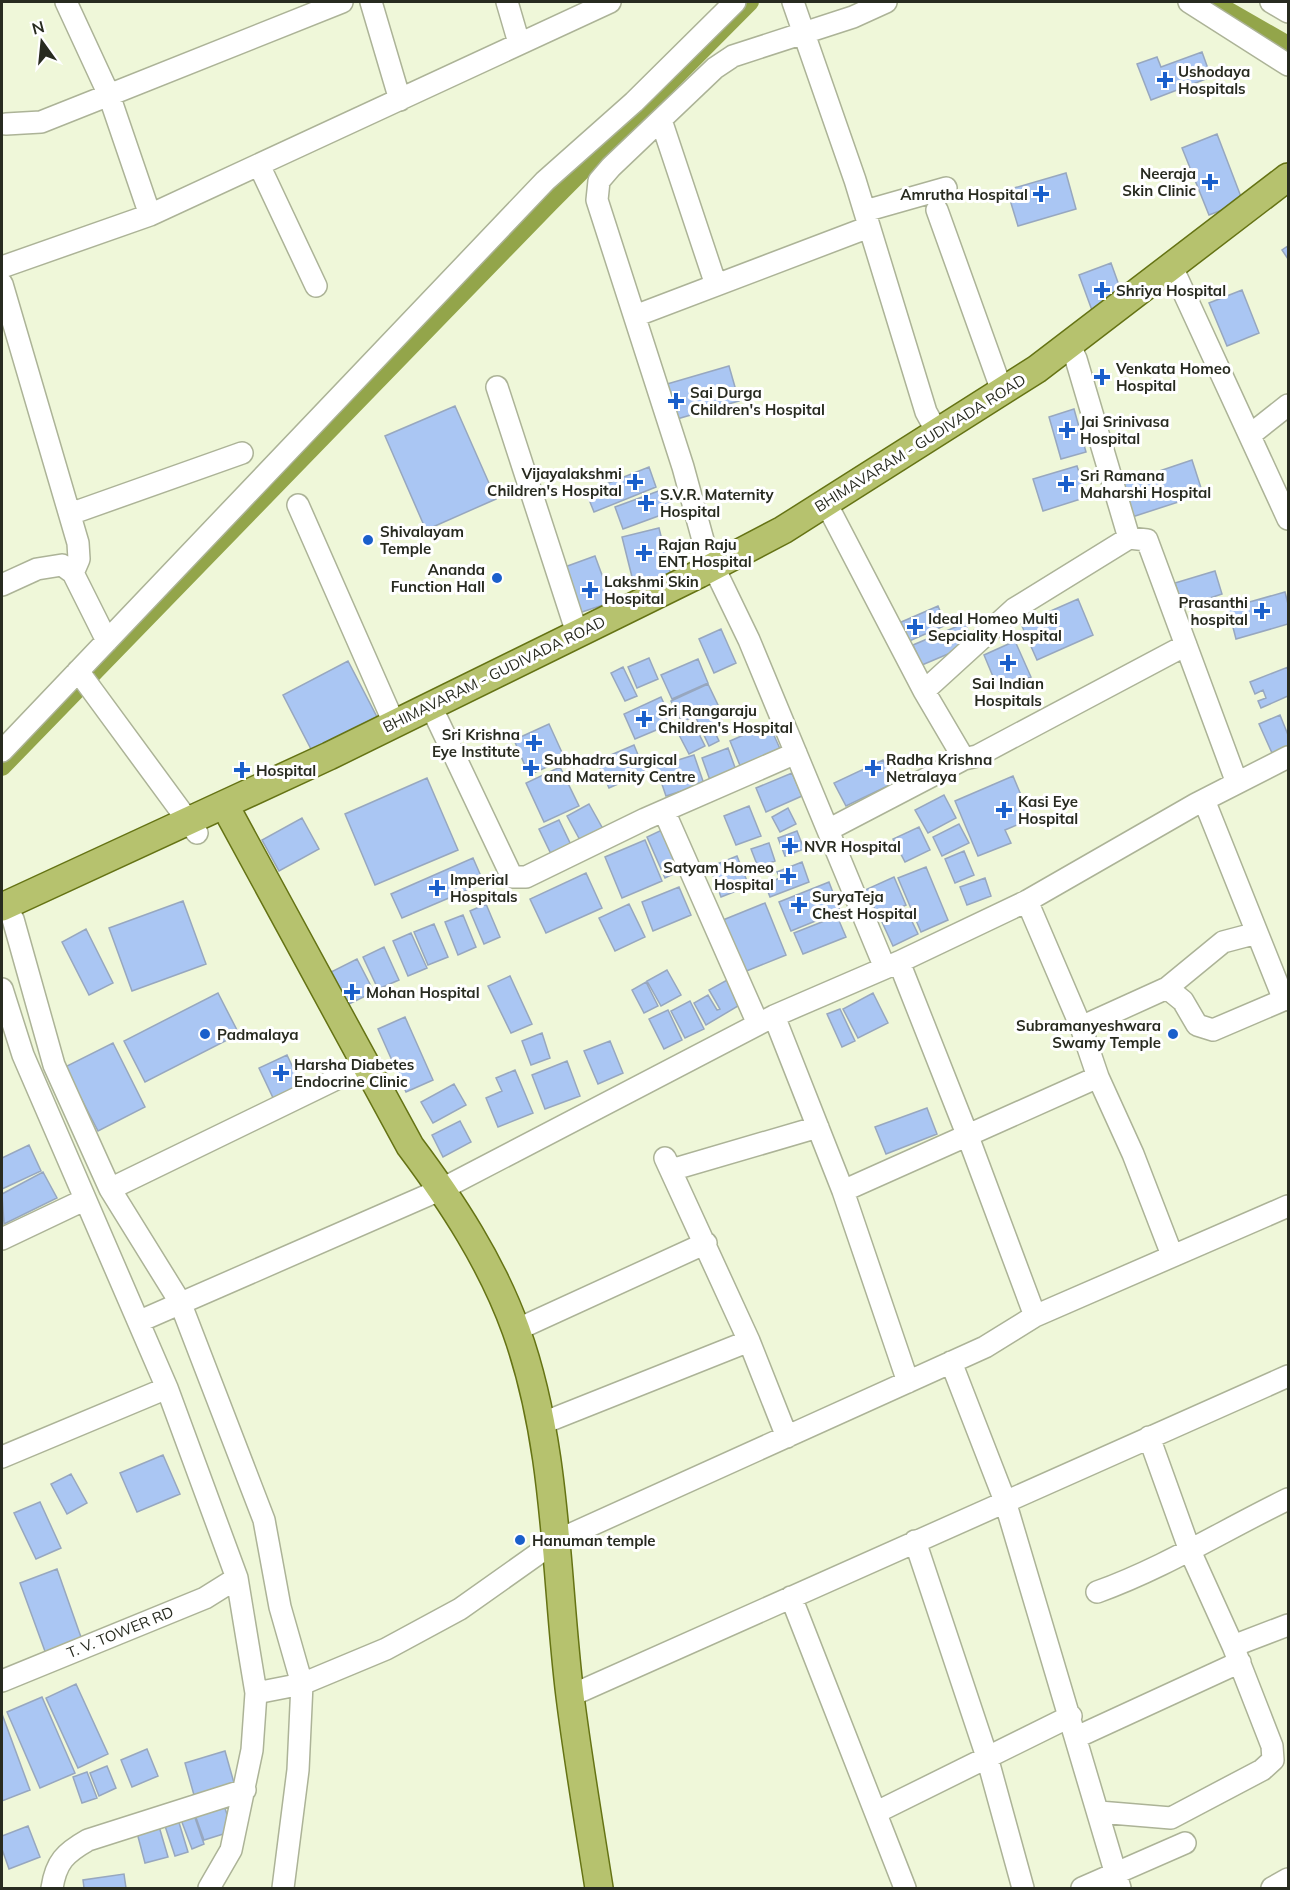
<svg xmlns="http://www.w3.org/2000/svg" width="1290" height="1890" viewBox="0 0 1290 1890" font-family="Mulish,sans-serif">
<style>
.lines{fill:none;stroke-linecap:round;stroke-linejoin:round}
.canal{stroke:#93a54a;stroke-width:18}
.building{fill:#aac6f3;stroke:#97a7bf;stroke-width:1.5}
.minor-casing{stroke:#acb397;stroke-width:24}
.major-casing{stroke:#657314;stroke-width:30}
.minor{stroke:#fff;stroke-width:21}
.major{stroke:#b6c26e;stroke-width:27}
.poi-dot{fill:#1a5fcb;stroke:#fff;stroke-width:2}
.labels{text-anchor:middle;dominant-baseline:central;stroke-width:6;stroke-linejoin:round;paint-order:stroke}
.poi-label{font-size:15px;font-weight:bold;fill:#282b20;stroke:#fff;text-anchor:start}
.street-label{font-size:15px;fill:#282b20;stroke:#fff}
</style>
<rect width="100%" height="100%" fill="#eff7d9"/>
<g class="lines">
<path class="canal" d="M1213,2l75,43
M2,767l547,-563 201,-202"/>
</g>
<path class="building" d="M1202,52l9,25 -60,23 -14,-36 20,-7 4,10z
M1217,134l26,68 -34,13 -27,-67z
M1066,173l10,36 -58,17 -11,-36z
M1288,246v13l-6,-9z
M1111,263l14,39 -32,11 -14,-38z
M1242,290l17,43 -32,13 -18,-43z
M729,366l10,35 -62,18 -10,-35z
M455,406l41,93 -70,31 -41,-94z
M1074,409l12,43 -25,7 -12,-42z
M1192,460l11,34 -74,24 -11,-33z
M1077,466l10,31 -44,14 -10,-32z
M649,467l7,20 -62,25 -8,-20z
M664,489l8,22 -49,18 -8,-22z
M659,528l13,52 -37,9 -13,-52z
M595,556l17,46 -33,11 -17,-45z
M1215,571l7,23 -39,13 -8,-24z
M1285,592l3,12v20l-52,15 -8,-31z
M1078,599l15,36 -56,25 -16,-36z
M938,606l8,19 -39,17 -8,-19z
M965,623l9,20 -52,22 -9,-20z
M721,629l15,34 -22,10 -15,-34z
M1015,641l16,36 -32,14 -15,-36z
M649,658l9,21 -21,9 -9,-21z
M698,659l10,24 -36,16 -11,-24z
M348,661l29,56 -65,34 -29,-56z
M623,667l14,29 -12,5 -14,-28z
M1288,667v29l-27,12 -3,-7 8,-3 -3,-8 -8,4 -5,-12z
M708,684l10,21 -36,17 -11,-21z
M661,697l12,26 -38,16 -11,-25z
M716,708l7,15 -10,5 6,13 -10,5 -13,-28z
M1280,715l8,20v11l-16,7 -13,-29z
M693,722l12,24 -16,8 -12,-23z
M549,724l16,35 -36,16 -15,-35z
M769,724l12,27 -40,17 -11,-27z
M634,745l11,27 -36,16 -12,-27z
M728,748l9,25 -26,10 -9,-25z
M694,755l10,29 -38,12 -10,-29z
M883,760l11,23 -48,23 -12,-23z
M560,767l19,39 -35,16 -18,-39z
M792,773l10,23 -36,16 -10,-24z
M1013,776l18,43 -26,11 6,13 -33,13 -23,-55z
M427,778l31,72 -83,35 -30,-71z
M944,795l12,23 -28,15 -13,-23z
M589,804l14,25 -22,13 -14,-26z
M749,806l12,30 -25,9 -12,-29z
M788,808l8,16 -16,8 -8,-15z
M302,818l17,31 -40,22 -17,-31z
M559,820l12,25 -20,9 -12,-25z
M959,824l10,19 -27,13 -9,-19z
M919,827l11,23 -25,12 -12,-23z
M664,829l18,41 -17,8 -18,-41z
M797,831l7,18 -19,7 -7,-18z
M645,840l17,41 -40,17 -17,-41z
M769,843l6,18 -17,6 -7,-18z
M964,851l10,24 -19,8 -10,-24z
M737,856l12,30 -28,11 -11,-30z
M473,858l11,25 -82,35 -11,-24z
M802,862l7,20 -39,15 -5,-13 15,-6 -3,-6z
M926,867l22,53 -27,12 -23,-54z
M586,873l16,35 -56,25 -16,-34z
M894,877l12,28 -27,12 -14,-27z
M985,878l6,18 -24,9 -7,-18z
M829,882l11,29 -49,20 -12,-29z
M679,887l12,28 -38,16 -11,-29z
M183,901l23,63 -74,27 -23,-63z
M765,903l21,52 -42,17 -21,-52z
M486,904l14,33 -16,7 -14,-33z
M629,904l16,33 -30,14 -16,-33z
M906,909l12,25 -25,12 -12,-26z
M463,915l13,32 -18,8 -13,-33z
M837,916l9,21 -43,17 -9,-21z
M434,924l14,33 -20,8 -14,-33z
M86,929l27,54 -24,12 -27,-53z
M411,933l16,35 -19,8 -15,-35z
M384,947l15,33 -21,9 -15,-32z
M357,959l17,33 -27,13 -16,-33z
M667,970l14,25 -20,11 -14,-25z
M510,976l22,48 -21,9 -23,-47z
M729,979l14,24 -37,22 -12,-22 14,-8 9,15 3,-1 -11,-19z
M646,982l12,24 -14,7 -12,-23z
M218,993l21,41 -94,48 -21,-41z
M873,993l15,30 -30,15 -15,-29z
M690,1001l14,28 -19,9 -14,-27z
M840,1009l15,32 -13,6 -15,-33z
M668,1010l14,30 -18,9 -15,-30z
M405,1017l28,63 -27,12 -28,-63z
M542,1033l8,25 -19,7 -9,-24z
M610,1041l13,32 -25,11 -14,-33z
M113,1043l32,64 -47,24 -33,-64z
M287,1055l16,34 -28,13 -16,-34z
M567,1061l13,35 -35,13 -13,-34z
M515,1070l18,43 -35,14 -12,-29 16,-7 -6,-13z
M454,1084l12,21 -33,18 -12,-21z
M927,1108l10,26 -51,20 -11,-27z
M460,1121l11,21 -28,15 -11,-22z
M29,1145l12,26 -39,18v-31z
M43,1172l14,26 -53,26 -2,-30z
M163,1455l17,39 -43,18 -17,-39z
M71,1474l16,29 -20,11 -16,-30z
M40,1502l21,46 -25,11 -22,-46z
M57,1569l25,71 -36,14 -26,-71z
M76,1684l32,70 -30,14 -32,-70z
M42,1697l33,76 -35,15 -33,-76z
M2,1714l28,76 -28,11z
M147,1749l11,27 -26,11 -11,-27z
M225,1751l9,32 -40,12 -9,-32z
M107,1766l9,22 -17,8 -9,-23z
M87,1772l10,26 -15,5 -9,-26z
M223,1803l10,28 -29,9 -10,-28z
M193,1812l11,32 -12,5 -12,-32z
M177,1816l11,36 -13,4 -12,-36z
M158,1823l10,34 -23,6 -9,-34z
M28,1826l12,31 -31,12 -7,-20v-13z
M124,1874l2,14h-42l-1,-8z"/>
<g class="lines">
<defs>
<path id="minor" d="M371,2l29,98
M507,2l12,41
M793,2l62,178 71,232 11,20
M1189,2l99,63
M1271,2l17,10
M661,120l55,165
M6,124l35,-2 68,-27 -43,-93
M259,165l57,121
M937,210l65,181
M865,211l81,-23
M150,215l-41,-120 233,-93
M2,267l148,-52 460,-213
M1172,267l116,252
M2,284l76,259 1,16 -6,14
M635,316l234,-89
M1069,344l7,15 53,179 18,2 90,243
M497,387l80,246
M1250,435l38,-30
M826,503l98,188 40,68 13,-3 209,-111
M298,505l96,218
M70,514l172,-61
M2,585l35,-16 25,-4 11,8 34,68
M78,671l119,162
M924,691l90,-82 115,-71
M437,719l75,158h14l119,-58 151,-66
M2,751l543,-570 89,-79 101,-100
M1204,800l80,200
M664,811l94,213
M828,830l136,-71
M13,919l41,146 56,124 70,113 84,218 16,87 22,77 -4,86 -15,118
M899,962l68,172 68,182
M885,968l-136,-328 -43,-89 -23,-84 -86,-267 2,-19 12,-14 104,-99 18,-12 120,-39 33,-15
M1167,988l56,-46 34,-9
M2,989l21,66 144,333 70,190 19,115 -4,57 -21,100 -22,38
M774,1016l69,175 65,191
M1081,1027l86,-39 16,13 14,24 16,5 75,-32
M1098,1077l35,77 39,101
M665,1158l84,183 38,96
M671,1170l147,-43
M110,1189l255,-124
M843,1191l255,-114 -17,-50 -54,-126
M2,1239l82,-39
M140,1321l302,-132 332,-173 125,-54 128,-61 169,-97 92,-47
M516,1330l190,-87
M951,1362l54,139 115,387
M543,1423l206,-82
M1149,1437l41,114 43,95
M2,1457l165,-69
M915,1541l72,216 36,131
M1097,1592c67,-24 127,-62 191,-93
M791,1597l114,291
M2,1681l203,-83 32,-20
M256,1693l46,-9 84,-35 74,-40 96,-68 429,-194 50,-31 253,-110
M570,1696l718,-320
M1077,1737l163,-75
M877,1812l194,-96
M1099,1812l72,6 91,-48 11,-10 -1,-14 -39,-100 55,-21
M52,1888c4,-26 13,-35 36,-48l157,-50
M1082,1888l103,-45
M1272,1888l16,-9"/>
<path id="major" d="M231,817l179,329c42,56 82,117 106,184 42,117 39,244 54,366 8,64 19,128 29,192
M2,907l327,-151 370,-182 84,-44 254,-161 251,-192"/>
</defs>
<use href="#minor" class="minor-casing"/>
<use href="#major" class="major-casing"/>
<use href="#minor" class="minor"/>
<use href="#major" class="major"/>
</g>
<g class="poi-dot">
<path d="M1162 71h6v6h6v6h-6v6h-6v-6h-6v-6h6z"/>
<path d="M1207 173h6v6h6v6h-6v6h-6v-6h-6v-6h6z"/>
<path d="M1038 185h6v6h6v6h-6v6h-6v-6h-6v-6h6z"/>
<path d="M1099 281h6v6h6v6h-6v6h-6v-6h-6v-6h6z"/>
<path d="M1099 368h6v6h6v6h-6v6h-6v-6h-6v-6h6z"/>
<path d="M673 392h6v6h6v6h-6v6h-6v-6h-6v-6h6z"/>
<path d="M1064 421h6v6h6v6h-6v6h-6v-6h-6v-6h6z"/>
<path d="M632 473h6v6h6v6h-6v6h-6v-6h-6v-6h6z"/>
<path d="M1063 475h6v6h6v6h-6v6h-6v-6h-6v-6h6z"/>
<path d="M643 494h6v6h6v6h-6v6h-6v-6h-6v-6h6z"/>
<circle cx="368" cy="540" r="6"/>
<path d="M641 544h6v6h6v6h-6v6h-6v-6h-6v-6h6z"/>
<circle cx="497" cy="578" r="6"/>
<path d="M587 581h6v6h6v6h-6v6h-6v-6h-6v-6h6z"/>
<path d="M1259 602h6v6h6v6h-6v6h-6v-6h-6v-6h6z"/>
<path d="M912 618h6v6h6v6h-6v6h-6v-6h-6v-6h6z"/>
<path d="M1005 654h6v6h6v6h-6v6h-6v-6h-6v-6h6z"/>
<path d="M641 710h6v6h6v6h-6v6h-6v-6h-6v-6h6z"/>
<path d="M531 734h6v6h6v6h-6v6h-6v-6h-6v-6h6z"/>
<path d="M528 759h6v6h6v6h-6v6h-6v-6h-6v-6h6z"/>
<path d="M870 759h6v6h6v6h-6v6h-6v-6h-6v-6h6z"/>
<path d="M239 761h6v6h6v6h-6v6h-6v-6h-6v-6h6z"/>
<path d="M1001 801h6v6h6v6h-6v6h-6v-6h-6v-6h6z"/>
<path d="M787 837h6v6h6v6h-6v6h-6v-6h-6v-6h6z"/>
<path d="M785 867h6v6h6v6h-6v6h-6v-6h-6v-6h6z"/>
<path d="M434 879h6v6h6v6h-6v6h-6v-6h-6v-6h6z"/>
<path d="M796 896h6v6h6v6h-6v6h-6v-6h-6v-6h6z"/>
<path d="M349 983h6v6h6v6h-6v6h-6v-6h-6v-6h6z"/>
<circle cx="205" cy="1034" r="6"/>
<circle cx="1173" cy="1034" r="6"/>
<path d="M278 1064h6v6h6v6h-6v6h-6v-6h-6v-6h6z"/>
<circle cx="520" cy="1540" r="6"/>
</g>
<g class="labels">
<g class="poi-label">
<text x="1178" y="71">Ushodaya<tspan x="1178" dy="17">Hospitals</tspan></text>
<text x="1196" y="173" text-anchor="end">Neeraja<tspan x="1196" dy="17">Skin Clinic</tspan></text>
<text x="1028" y="194" text-anchor="end">Amrutha Hospital</text>
<text x="1116" y="290">Shriya Hospital</text>
<text x="1116" y="368">Venkata Homeo<tspan x="1116" dy="17">Hospital</tspan></text>
<text x="690" y="392">Sai Durga<tspan x="690" dy="17">Children's Hospital</tspan></text>
<text x="1080" y="421">Jai Srinivasa<tspan x="1080" dy="17">Hospital</tspan></text>
<text x="622" y="473" text-anchor="end">Vijayalakshmi<tspan x="622" dy="17">Children's Hospital</tspan></text>
<text x="1080" y="475">Sri Ramana<tspan x="1080" dy="17">Maharshi Hospital</tspan></text>
<text x="660" y="494">S.V.R. Maternity<tspan x="660" dy="17">Hospital</tspan></text>
<text x="380" y="531">Shivalayam<tspan x="380" dy="17">Temple</tspan></text>
<text x="658" y="544">Rajan Raju<tspan x="658" dy="17">ENT Hospital</tspan></text>
<text x="485" y="569" text-anchor="end">Ananda<tspan x="485" dy="17">Function Hall</tspan></text>
<text x="604" y="581">Lakshmi Skin<tspan x="604" dy="17">Hospital</tspan></text>
<text x="1248" y="602" text-anchor="end">Prasanthi<tspan x="1248" dy="17">hospital</tspan></text>
<text x="928" y="618">Ideal Homeo Multi<tspan x="928" dy="17">Sepciality Hospital</tspan></text>
<text x="1008" y="683" text-anchor="middle">Sai Indian<tspan x="1008" dy="17">Hospitals</tspan></text>
<text x="658" y="710">Sri Rangaraju<tspan x="658" dy="17">Children's Hospital</tspan></text>
<text x="520" y="734" text-anchor="end">Sri Krishna<tspan x="520" dy="17">Eye Institute</tspan></text>
<text x="544" y="759">Subhadra Surgical<tspan x="544" dy="17">and Maternity Centre</tspan></text>
<text x="886" y="759">Radha Krishna<tspan x="886" dy="17">Netralaya</tspan></text>
<text x="256" y="770">Hospital</text>
<text x="1018" y="801">Kasi Eye<tspan x="1018" dy="17">Hospital</tspan></text>
<text x="804" y="846">NVR Hospital</text>
<text x="774" y="867" text-anchor="end">Satyam Homeo<tspan x="774" dy="17">Hospital</tspan></text>
<text x="450" y="879">Imperial<tspan x="450" dy="17">Hospitals</tspan></text>
<text x="812" y="896">SuryaTeja<tspan x="812" dy="17">Chest Hospital</tspan></text>
<text x="366" y="992">Mohan Hospital</text>
<text x="1161" y="1025" text-anchor="end">Subramanyeshwara<tspan x="1161" dy="17">Swamy Temple</tspan></text>
<text x="217" y="1034">Padmalaya</text>
<text x="294" y="1064">Harsha Diabetes<tspan x="294" dy="17">Endocrine Clinic</tspan></text>
<text x="532" y="1540">Hanuman temple</text>
</g>
<g class="street-label">
<text transform="translate(920 443) rotate(-32)">BHIMAVARAM - GUDIVADA ROAD</text>
<text transform="translate(494 674) rotate(-26)">BHIMAVARAM - GUDIVADA ROAD</text>
<text transform="translate(120 1632) rotate(-22)">T. V. TOWER RD</text>
</g>
</g>
<rect width="1290" height="1890" fill="none" stroke="#282b20" stroke-width="6"/>
<g transform="translate(42 42) rotate(345)" stroke="#ffffff" stroke-width="4.5" paint-order="stroke">
<path d="M0-4.5L10 22L0 15L-10 22Z" fill="#282b20"/>
<text y="-9" font-size="16" font-weight="bold" text-anchor="middle" fill="#282b20">N</text>
</g>
</svg>
